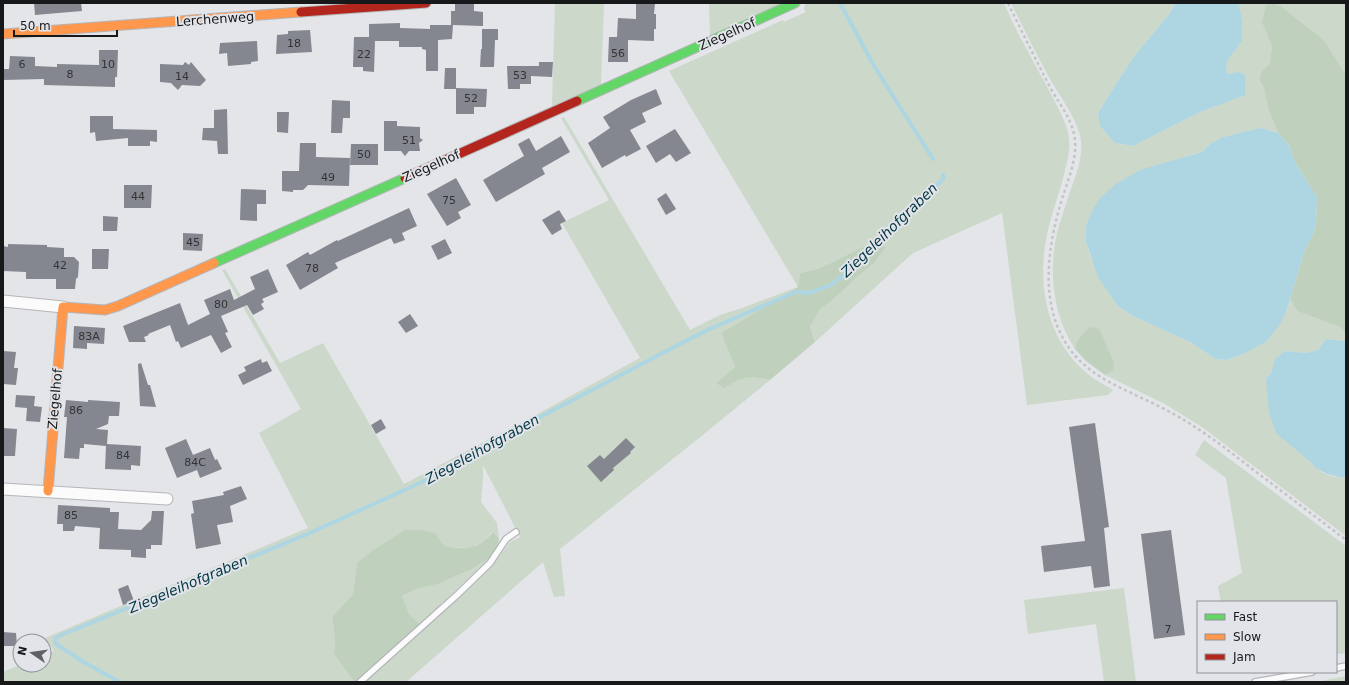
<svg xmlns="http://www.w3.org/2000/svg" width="1349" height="685" viewBox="0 0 1349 685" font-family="'DejaVu Sans',sans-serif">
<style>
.green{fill:#cbd8ca}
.forest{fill:#bfd1bd}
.water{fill:#aed6e2}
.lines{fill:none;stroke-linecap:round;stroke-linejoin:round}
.stream{stroke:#aed6e2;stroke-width:4}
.building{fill:#84878f}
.lane-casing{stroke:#b5b6b9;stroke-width:8}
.street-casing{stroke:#b5b6b9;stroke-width:13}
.fast-casing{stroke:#b5b6b9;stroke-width:11}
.slow-casing{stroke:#b5b6b9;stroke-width:11}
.jam-casing{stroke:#b5b6b9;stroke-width:11}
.path{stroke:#c4c4c5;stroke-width:2.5;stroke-dasharray:3 3;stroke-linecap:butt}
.lane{stroke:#fbfbfc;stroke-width:5.5}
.street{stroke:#fbfbfc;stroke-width:11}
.fast{stroke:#63d668;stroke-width:9}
.slow{stroke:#ff974d;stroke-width:9}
.jam{stroke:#b3261e;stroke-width:9}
.labels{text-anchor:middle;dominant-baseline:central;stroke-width:4;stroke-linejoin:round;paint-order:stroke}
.number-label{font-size:11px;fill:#323436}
.street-label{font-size:13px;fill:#171819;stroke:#e2e4e9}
.water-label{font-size:14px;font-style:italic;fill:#013743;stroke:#e2e4e9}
</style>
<rect width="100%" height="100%" fill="#e3e5e8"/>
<path class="green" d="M555,3h49l-3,82 -49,21z
M709,3h75l-74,33z
M807,3h197c6,14 12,27 20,41 10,19 21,39 31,58 6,12 13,24 14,37 1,6 0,12 -1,18 -4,21 -10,38 -16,58 -16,51 -12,111 27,151 9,10 22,17 34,24l-5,5 -81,10 -25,-192 -89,40 -98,89 -5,-15 10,-18 10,-7 17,-15 9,-9 17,-14 -26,-9 -29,14 -18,4 -2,14 -77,46 14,34 -19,16 8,4c20,-11 24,-12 46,-7l-71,58 -139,111 5,47 -11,1 -11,-35 -137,120h-42l117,-105 18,-20 11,-15 10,-5 -37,-72v14l-2,23 16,21 2,16 -7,-7 -7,8 -14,8 -27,-1 -87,16 -4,31 -21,23 3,22 -1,15 20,28h-351v-10l17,-7h24v-10l10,-4 -9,-13c87,-37 175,-73 263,-110l-49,-95 42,-24 -79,-139 3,-1 55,94 43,-20 81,141 139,-73 97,-53 -78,-135 47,-23 -48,-82 3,-1 126,213 30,-15 22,-7 56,-21 -129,-216 114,-51 1,2 22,-10 -2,-2 1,-6z
M1011,3h165l-6,10 -34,41 -13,19 -25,40 2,13 15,17 18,3 65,-33 19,-7 11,-32 -2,-6 1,-7 15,-20v-21l-3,-17h107v72l-22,-35 -42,-33 -20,16 10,23 -2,17 -8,8 -3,8 5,9 4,20 10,25 -18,-5 -37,9 -12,6 -9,9 -18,5 -98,69v16l5,16 27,48 15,10 59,27 23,16 12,1 18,-7 21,-11 20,-30 4,-13 7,12 43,16 6,7v7l-20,-2 -8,11 -11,3 -22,-2 -10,8 -4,14 -5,6 41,80c11,12 22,20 39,18v59l-144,-109 -37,-23 -60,-29 8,-4 -37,-27 -1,5c-19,-29 -25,-64 -21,-99 2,-18 9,-36 14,-52 6,-18 15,-37 13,-57 -2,-20 -21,-44 -31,-62 -14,-25 -26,-50 -39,-76z
M1204,440l142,106v107l-10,1v-52h-115l-3,-16 24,-13 -16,-95 -31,-23z
M489,559l-69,65 -11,-10 -7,-18 14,-7 22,-5 32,-14z
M1124,588l12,94h-32l-8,-58 -68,10 -4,-34z
M1346,676v6h-30z"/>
<path class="forest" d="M1273,4l9,3 42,33 22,35v259l-6,-7 -43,-16 -7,-12 15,-50 9,-17 2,-10 1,-24 -22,-36 -6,-17 -11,-12 -10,-25 -4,-20 -5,-9 3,-8 8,-8 2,-17 -10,-23 4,-18z
M872,243h10l3,5 -12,16 -17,14 -9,9 -17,15 -10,7 -10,18 5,15 -45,38c-22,-5 -26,-4 -46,8l-8,-5 19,-16 -14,-34 77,-46 2,-14 18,-4z
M1090,327l9,2 15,34 -1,8 -8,4 -19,-14 -11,-12c1,-9 8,-15 15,-22z
M405,530h16l14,3 9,13c22,4 33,4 49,-14l6,7 -1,8 -9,12 -19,11 -32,14 -22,5 -14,7 7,18 11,10 -64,58h-2l-20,-28 1,-15 -3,-22 21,-23 4,-31 15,-12z"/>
<path class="water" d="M1176,3h63l3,17v21l-15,20 -1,7 2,6 11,-2 6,3v20l-47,18 -65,33 -18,-3 -15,-17 -2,-13 25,-40 13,-19 34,-41z
M1260,128l18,5 11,12 6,17 22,36 -1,24 -2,10 -9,17 -19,63 -8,15 -12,15 -21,11 -18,7 -12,-1 -23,-16 -59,-27 -15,-10 -20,-29 -12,-35v-16l6,-15 8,-13 16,-14 24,-14 62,-18 9,-9 12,-6z
M1326,339l20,2v136h-7l-12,-3 -11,-6 -9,-9 -31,-26 -7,-21 -3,-33 5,-6 4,-14 10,-8 22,2 11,-3z"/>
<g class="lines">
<path class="stream" d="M840,3l34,63 59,93
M120,682l-35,-19 -30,-20v-4l4,-3 251,-103 110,-50 72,-41 211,-110 92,-40 14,1 22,-8 30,-24 82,-82v-4"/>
</g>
<path class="building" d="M34,3h47l1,8 -47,4z
M455,3h19v8l9,1v14l-30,-1 -1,14 -14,1v31h-12v-21l-4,-1v-2h-23v-6h-24l-1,31 -11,-1v-4h-10l1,-30h15v-13l31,-1v5l30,1v-4h22h-1v-14h4z
M636,3h19l-1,11h2v15h-2v12l-26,-1v22h-20l1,-25h8l1,-19 18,1z
M482,29h16v11h-3l-1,27h-14l1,-18h1z
M310,30l2,22 -36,2 1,-19 11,-1v-3z
M257,41l1,20 -7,1v2l-23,2 -1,-13 -8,1 1,-11z
M99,50h19l-1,27h-2v10l-71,-2v-6l-41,1v-11h6l1,-13 25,1v9l22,1v-3l42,1z
M185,62l4,3 2,-3 15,18 -6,6 -18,-1 -4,5 -7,-7 -11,-1v-18l23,1z
M539,62h14l-1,15 -21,-1v8h-11v5h-12l-1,-23h32z
M445,68h11v21h-12z
M456,88l31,1 -1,18h-12v7h-18z
M656,89l6,15 -20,9 4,9 -16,8 11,19 -15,8 -1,-2 -23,13 -14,-25 22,-15 -7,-11 28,-17z
M332,100l18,1v17h-7l-1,15h-11z
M227,109l1,45h-10l-1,-13 -15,-1 1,-12h11v-18z
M277,112h12l-1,21 -11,-1z
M90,116h23v13l44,1v12l-7,-1v5h-22v-8l-32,3 -1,-9 -5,1z
M384,121h13v5l23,1v11l3,2 -4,3 1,8h-11l-4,5 -4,-5h-17z
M675,129l16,24 -15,9 -6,-8 -14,9 -10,-17z
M561,136l9,16 -28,16 3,6 -49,28 -13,-22 41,-24 -6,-12 11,-6 7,13z
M300,143h16v14l34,1 -1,28 -41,-1 -5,5h-10v2l-11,-1v-20h17z
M351,144h27v21h-28z
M456,178l15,27 -13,7 3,6 -14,8 -20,-32z
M124,185h28l-1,23h-27z
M241,189l25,1v14h-9v17l-17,-1z
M666,193l10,16 -10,6 -9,-16z
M409,208l8,18 -15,7 3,7 -11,4 -3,-6 -56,25 3,5 -38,22 -14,-25 22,-13 2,3 27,-15 1,1z
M559,210l7,11 -6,3 2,5 -10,6 -10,-15z
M103,216l15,1 -1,14h-14z
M183,233l20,1 -1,17 -19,-1z
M445,239l7,14 -14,7 -7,-14z
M8,244l39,1v2l17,1v9h10l5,5 -1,15 -2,2 -1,10h-19v-10h-30v-7l-23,-1v-25l5,1z
M92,249h17l-1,20h-16z
M268,269l10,23 -16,7 2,3 -3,2 3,5 -11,6 -6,-10 -26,11 7,16 -3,1 7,14 -11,6 -10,-18 -30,13 -3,-7 -2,1 -6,-17 -22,9 1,1 -5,2 2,5h-17l-6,-16 57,-23 8,22 22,-11 -6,-14 26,-11 4,11 21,-11 -5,-12z
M410,314l8,12 -12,7 -8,-11z
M74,326l31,2 -1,16 -17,-1v6l-14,-1z
M3,351l13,1 -2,16h4l-2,17 -13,-1z
M261,359l1,4 5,-2 5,10 -29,14 -5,-10 8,-4 -2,-4z
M141,363l7,22h2l6,22 -16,-1 -2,-42z
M16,395l19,1 -1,10 8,1 -2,15 -14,-1 1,-13 -12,-1z
M66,400l22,2v-2l32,2 -1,14h-10l-1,8 -12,5 12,1 -1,14 34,2 -1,20 -9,-1v5l-26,-1 1,-23 -22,-2v4h-4l-1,11 -15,-1 3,-41h-3z
M381,419l5,9 -10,6 -5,-9z
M1095,423l14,104 -5,1 6,58 -16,2 -3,-22 -47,6 -3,-26 44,-5 -16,-114z
M3,428l14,1 -2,27h-12z
M626,438l9,9 -5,5 1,1 -18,15 1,2 -13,12 -14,-16 13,-11 4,4z
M186,439l7,16 17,-7 5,12 2,-1 5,10 -22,9 -3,-8 -20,8 -12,-30z
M241,486l6,13 -17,7 3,16 -16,3 4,19 -25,5 -5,-35 3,-1 -2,-12 32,-6 -1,-3z
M58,505l52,3v4h9l-1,17 23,1 10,-10 1,-9h12l-2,34h-11v4h-5v9l-15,-1v-7l-32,-1 1,-21 -25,-2 -1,5h-11v-7h-6z
M1171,530l14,105 -31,4 -13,-105z
M128,585l6,16 -11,4 -5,-16z
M3,632l13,1 1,13h-14z"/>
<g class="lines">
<defs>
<path id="lane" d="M1336,668l10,-2
M360,682l97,-87 33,-32 16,-24 10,-7
M1255,682l57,-10"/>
<path id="street" d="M3,301l60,6
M3,489l164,10"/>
<path id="fast" d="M577,101l218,-98
M214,263l191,-85"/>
<path id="slow" d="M3,34l298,-22
M48,491l15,-184 42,3 13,-4 96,-43"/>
<path id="jam" d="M301,12l125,-9
M405,178l172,-77"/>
</defs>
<use href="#lane" class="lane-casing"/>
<use href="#street" class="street-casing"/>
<use href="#fast" class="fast-casing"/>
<use href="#slow" class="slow-casing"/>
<use href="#jam" class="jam-casing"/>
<path class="path" d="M1008,3c14,29 28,57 43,86 10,18 21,29 24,51 2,19 -7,40 -13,59 -15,49 -24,109 10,153 19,24 47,35 74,48 19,9 38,19 55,31 23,15 44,33 66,49 26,20 53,40 79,60"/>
<use href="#lane" class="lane"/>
<use href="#street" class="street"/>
<use href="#fast" class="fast"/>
<use href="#slow" class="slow"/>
<use href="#jam" class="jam"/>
</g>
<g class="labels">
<g class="number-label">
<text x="294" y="43">18</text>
<text x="618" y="53">56</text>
<text x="364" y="54">22</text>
<text x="22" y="64">6</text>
<text x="108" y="64">10</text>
<text x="70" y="74">8</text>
<text x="520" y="75">53</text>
<text x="182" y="76">14</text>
<text x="471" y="98">52</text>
<text x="409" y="140">51</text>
<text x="364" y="154">50</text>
<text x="328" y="177">49</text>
<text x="138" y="196">44</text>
<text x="449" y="200">75</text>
<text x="193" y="242">45</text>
<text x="60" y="265">42</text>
<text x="312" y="268">78</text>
<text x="221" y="304">80</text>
<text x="89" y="336">83A</text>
<text x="76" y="410">86</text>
<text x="123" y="455">84</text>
<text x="195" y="462">84C</text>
<text x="71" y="515">85</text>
<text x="1168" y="629">7</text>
</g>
<g class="street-label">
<text transform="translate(215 19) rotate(-4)">Lerchenweg</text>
<text transform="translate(727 34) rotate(-24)">Ziegelhof</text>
<text transform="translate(431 166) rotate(-24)">Ziegelhof</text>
<text transform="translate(55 399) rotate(-85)">Ziegelhof</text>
</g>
<g class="water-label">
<text transform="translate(889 230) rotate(-44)">Ziegeleihofgraben</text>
<text transform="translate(482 449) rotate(-29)">Ziegeleihofgraben</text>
<text transform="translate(188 584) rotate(-23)">Ziegeleihofgraben</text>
</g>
</g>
<rect width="1349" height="685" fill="none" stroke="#171819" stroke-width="8"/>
<rect x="1197" y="601" width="140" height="72" fill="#e2e4e9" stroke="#919296"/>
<rect x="1205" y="614" width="20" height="6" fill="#63d668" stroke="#919296"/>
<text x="1233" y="621" font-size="12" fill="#171819">Fast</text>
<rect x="1205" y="634" width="20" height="6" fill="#ff974d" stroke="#919296"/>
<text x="1233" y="641" font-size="12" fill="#171819">Slow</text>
<rect x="1205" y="654" width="20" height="6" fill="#b3261e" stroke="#919296"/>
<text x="1233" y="661" font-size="12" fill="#171819">Jam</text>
<g transform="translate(32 653) rotate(283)"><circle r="19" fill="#e2e4e9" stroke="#919296"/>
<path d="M0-3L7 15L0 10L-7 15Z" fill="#5e6061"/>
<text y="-6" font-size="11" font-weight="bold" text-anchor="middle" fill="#171819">N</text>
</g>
<path d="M14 30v6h103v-6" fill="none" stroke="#171819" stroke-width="2"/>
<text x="20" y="30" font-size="12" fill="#171819" stroke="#e2e4e9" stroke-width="3" paint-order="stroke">50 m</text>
</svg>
